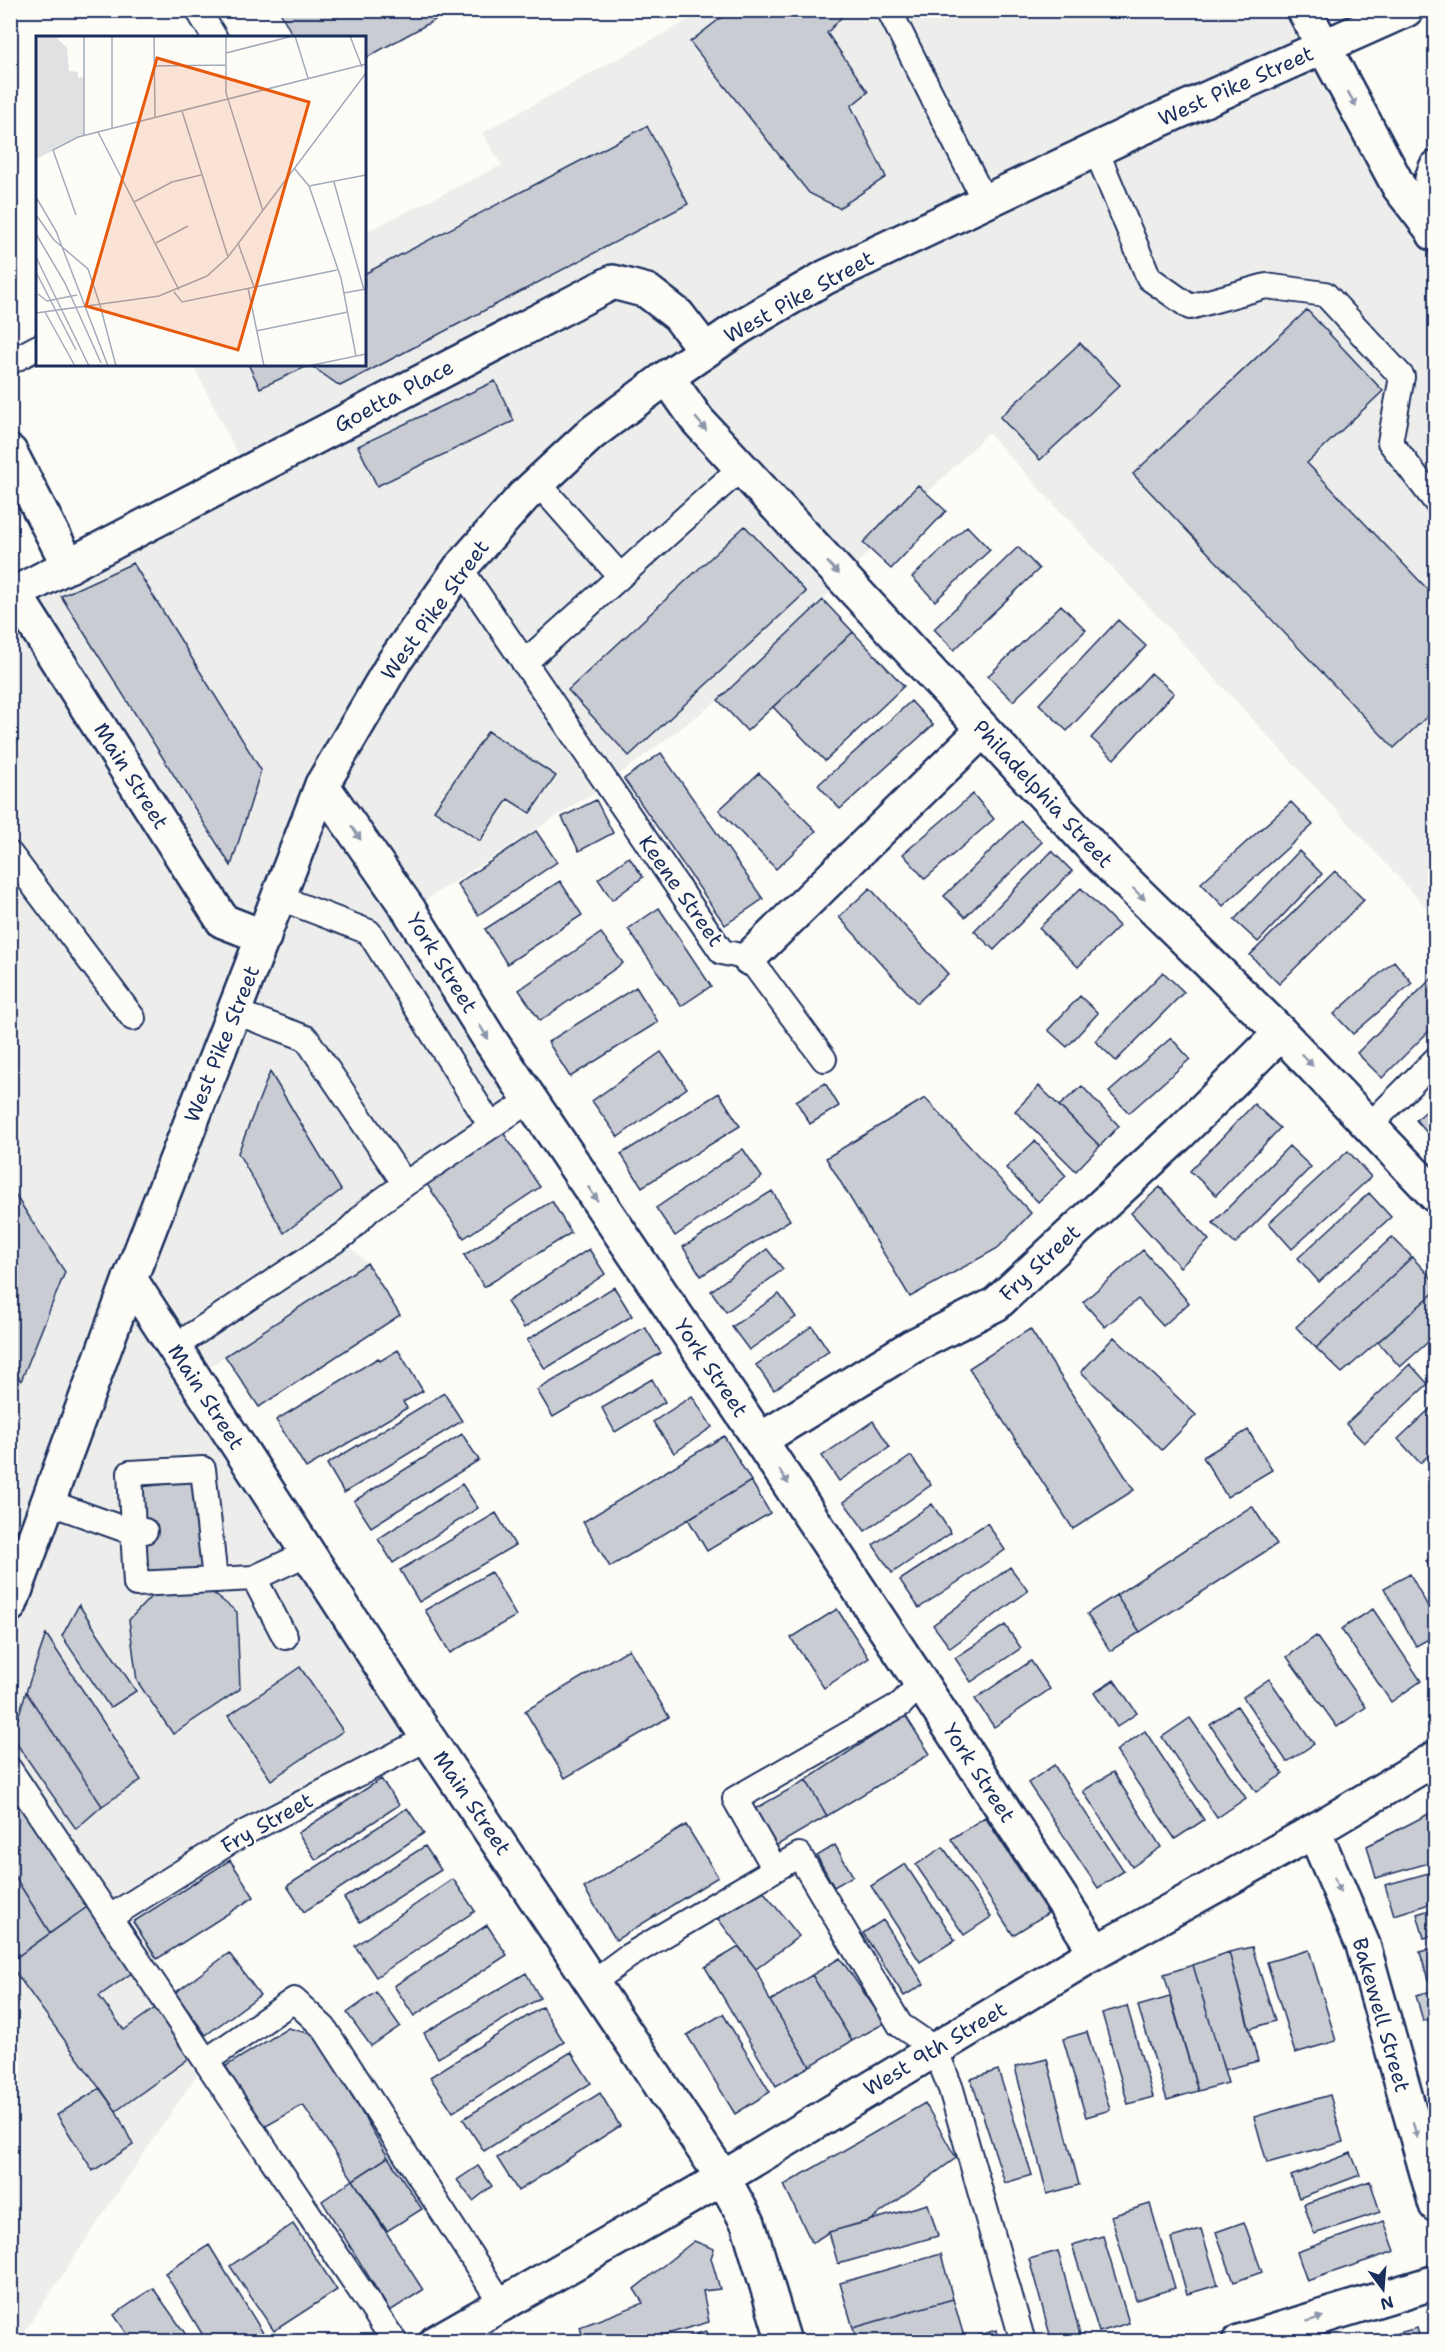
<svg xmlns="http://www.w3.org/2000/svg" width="1446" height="2352" viewBox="0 0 1446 2352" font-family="'Shantell Sans',sans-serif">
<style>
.built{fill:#edeeec}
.building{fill:#c9ccd3;stroke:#1b2f5e;stroke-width:1.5}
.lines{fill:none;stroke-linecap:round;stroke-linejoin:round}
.lane-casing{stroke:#1b2f5e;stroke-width:28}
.street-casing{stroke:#1b2f5e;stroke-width:38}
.secondary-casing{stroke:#1b2f5e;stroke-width:38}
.primary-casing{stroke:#1b2f5e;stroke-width:38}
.highway-casing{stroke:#1b2f5e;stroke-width:38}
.lane{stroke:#fdfcf7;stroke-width:24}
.street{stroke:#fdfcf7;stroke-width:33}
.secondary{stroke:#fdfcf7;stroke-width:33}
.primary{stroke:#fdfcf7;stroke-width:33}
.highway{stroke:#fdfcf7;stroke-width:33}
.oneway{fill:#8c96aa}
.labels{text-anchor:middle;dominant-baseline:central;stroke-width:4.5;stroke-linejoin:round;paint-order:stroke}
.street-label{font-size:21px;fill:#1b2f5e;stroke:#fdfcf7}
.inset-road{fill:none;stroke:#a3aaba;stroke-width:1.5}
.view{fill:#e8590c;fill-opacity:0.15;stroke:#e8590c;stroke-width:3}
.inset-edge{fill:none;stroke:#1b2f5e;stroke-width:3}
</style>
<rect width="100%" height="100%" fill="#fdfcf7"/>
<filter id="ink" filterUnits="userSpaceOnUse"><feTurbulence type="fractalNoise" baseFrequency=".0167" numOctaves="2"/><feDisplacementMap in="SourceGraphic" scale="12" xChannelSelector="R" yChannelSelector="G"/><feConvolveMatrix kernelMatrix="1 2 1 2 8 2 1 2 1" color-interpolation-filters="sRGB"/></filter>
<g filter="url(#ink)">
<path class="built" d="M705,11h599l131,224v682l-447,-484 -146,145 -19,22 -105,100 -111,84 -197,126 125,197 -192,133 24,23 -142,92 -30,25 233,358 -318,178 96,145 -188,280 -7,1v-1746l236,-123 -54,-108 171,-1 1,-132 137,-67 -20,-32z"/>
<path class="building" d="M279,10h174l-89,49v-21h-70z
M731,10h117l-21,23 41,59 -17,14 35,71 -47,31 -30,-15 -119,-151z
M647,126l41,78 -348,182 -30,-21 -50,23 -12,-24h116v-90z
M1307,310l76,81 -76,72 129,135v110l-42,40 -261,-274z
M1080,343l40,42 -80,75 -40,-43z
M495,381l19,40 -137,65 -19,-40z
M918,485l28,26 -55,58 -28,-26z
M745,526l61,66 -177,164 -61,-66z
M967,526l23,24 -55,51 -23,-24z
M1018,547l21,22 -85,81 -20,-21z
M133,563l128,207 -30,96 -170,-270z
M823,600l30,32 -106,99 -29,-31z
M1061,605l25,25 -73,71 -25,-25z
M1118,620l28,26 -79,85 -28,-27z
M853,632l51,54 -79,75 -52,-54z
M1151,673l23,20 -60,66 -23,-21z
M911,701l22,24 -93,84 -22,-24z
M488,731l68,45 -26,37 -22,-14 -28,42 -46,-31z
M661,753l102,146 -38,26 -101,-146z
M759,773l57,58 -40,38 -57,-59z
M973,794l21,25 -69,60 -22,-25z
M596,800l17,33 -34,18 -17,-34z
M1291,802l22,23 -90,81 -22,-23z
M1021,821l21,21 -77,75 -21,-21z
M536,831l21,31 -79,53 -21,-31z
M1052,851l20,20 -78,79 -20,-19z
M1299,851l23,23 -64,68 -24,-22z
M629,857l14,20 -31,23 -14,-21z
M1335,871l29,29 -85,84 -29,-29z
M560,881l22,34 -75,49 -22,-35z
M870,888l78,86 -31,29 -78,-86z
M1081,888l38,38 -41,41 -39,-39z
M659,908l52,78 -30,20 -53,-77z
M601,933l22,30 -83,58 -21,-31z
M1394,961l18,22 -59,51 -19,-20z
M1163,972l21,20 -68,69 -21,-20z
M1435,975l1,49 -54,54 -25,-25z
M636,987l22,35 -88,55 -22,-35z
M1080,996l18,17 -31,34 -19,-17z
M1171,1038l19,21 -61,54 -20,-21z
M661,1052l26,36 -69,49 -26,-36z
M270,1072l71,118 -57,43 -46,-80z
M825,1083l14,23 -29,18 -14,-23z
M1039,1086l61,60 -24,25 -61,-60z
M1082,1086l37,40 -19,20 -41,-40z
M719,1093l21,33 -98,61 -21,-33z
M925,1098l106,115 -33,35 -88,49 -84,-139z
M1436,1103v40l-20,-23z
M1254,1104l26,24 -64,67 -26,-24z
M502,1131l38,56 -76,51 -38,-55z
M1035,1141l31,35 -28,26 -32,-34z
M1289,1146l22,21 -76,77 -22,-21z
M743,1149l19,28 -87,59 -19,-28z
M1348,1151l23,26 -79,72 -23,-26z
M10,1187l55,85 -44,109 -11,-16z
M1160,1187l49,53 -29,27 -49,-54z
M772,1191l18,29 -89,56 -18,-29z
M1369,1193l22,24 -72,65 -21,-24z
M552,1201l19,32 -87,54 -20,-32z
M1392,1237l20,20 -96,91 -20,-21z
M589,1249l16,25 -81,54 -17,-26z
M767,1249l16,20 -57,43 -15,-21z
M1143,1250l46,53 -26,23 -25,-27 -33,28 -22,-25z
M1412,1257l24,26v8l-94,82 -26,-25z
M367,1263l33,52 -141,92 -34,-51z
M614,1287l18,29 -87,53 -18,-29z
M1436,1291v44l-36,32 -22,-25z
M779,1294l17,23 -47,33 -17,-23z
M812,1326l17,25 -55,39 -18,-25z
M645,1327l16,26 -108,64 -16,-27z
M1030,1329l104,161 -61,39 -104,-161z
M1114,1337l82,78 -34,35 -81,-78z
M398,1350l25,41 -20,11 4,6 -101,60 -30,-48 102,-62 2,3z
M1410,1364l18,20 -64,59 -18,-19z
M652,1379l13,23 -50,30 -13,-24z
M444,1393l18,28 -118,72 -17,-29z
M692,1396l20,31 -38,26 -21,-31z
M1431,1408l5,5v36l-16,14 -22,-24z
M873,1421l17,26 -51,34 -17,-25z
M1248,1430l24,40 -45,27 -24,-40z
M462,1434l17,26 -108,67 -17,-26z
M724,1436l27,45 -141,86 -27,-45z
M911,1456l20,29 -66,46 -21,-29z
M194,1481l9,90 -54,5 -9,-89z
M751,1481l19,32 -63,38 -19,-32z
M462,1484l16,24 -85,55 -15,-24z
M932,1504l19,29 -59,40 -19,-28z
M1252,1506l25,38 -137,88 -24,-37z
M496,1513l19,32 -96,57 -19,-32z
M987,1523l18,27 -86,58 -19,-28z
M1436,1555v20l-10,-14z
M1010,1567l18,24 -78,57 -17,-23z
M491,1572l25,44 -66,37 -25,-43z
M1410,1574l26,47v14l-20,11 -32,-58z
M204,1586l33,26 3,77 -67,45 -36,-53 -8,-61 28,-30z
M1116,1595l24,37 -30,19 -23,-37z
M79,1605l57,86 -26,17 -48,-72z
M837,1609l32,49 -45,30 -33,-50z
M1373,1609l48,72 -30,21 -50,-73z
M1005,1625l16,23 -50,34 -16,-24z
M46,1634l95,146 -39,26 -76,-114z
M1316,1636l50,71 -29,20 -50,-70z
M629,1649l40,68 -104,61 -40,-67z
M1031,1661l19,28 -56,38 -19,-28z
M300,1667l43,64 -72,49 -43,-64z
M1269,1679l45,65 -27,18 -44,-65z
M1114,1680l23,33 -20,14 -23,-34z
M26,1692l76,114 -26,23 -64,-92z
M1237,1706l46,68 -27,18 -46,-67z
M905,1715l25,39 -103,62 -21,-36z
M1190,1718l56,80 -29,20 -55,-81z
M1145,1731l59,89 -29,19 -59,-88z
M1054,1765l70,106 -26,17 -70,-105z
M1113,1772l48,75 -29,20 -49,-76z
M381,1779l18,26 -83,55 -18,-27z
M806,1780l21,36 -53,31 -21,-37z
M10,1791l80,114 -40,28 -40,-64z
M407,1808l17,25 -120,79 -17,-26z
M1436,1810v51l-60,17 -9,-32z
M985,1817l63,96 -35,22 -62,-96z
M686,1825l32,52 -102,63 -32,-52z
M835,1845l18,31 -19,11 -17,-31z
M425,1846l16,24 -81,52 -16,-24z
M943,1847l48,70 -27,18 -48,-70z
M230,1860l24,37 -97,62 -24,-37z
M905,1864l50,76 -35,22 -49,-76z
M10,1869l40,64 -40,29z
M1436,1871v31l-42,13 -9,-30z
M453,1879l22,32 -99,66 -21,-31z
M760,1887l39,49 -43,33 -38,-50z
M90,1905l46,65 -37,26 25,34 31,-22 36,49 -75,54 -106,-146v-3z
M1436,1908v27l-12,3 -7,-24z
M883,1920l41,64 -20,12 -41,-63z
M487,1925l20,30 -93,61 -20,-30z
M739,1947l17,22 14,32 40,65 -34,20 -71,-119z
M1252,1947l23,74 -26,8 -20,-77z
M1436,1947v30l-8,3 -8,-28z
M1309,1950l27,91 -41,12 -28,-91z
M1229,1952l29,109 -34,9 -31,-105z
M229,1953l31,42 -54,40 -31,-42z
M840,1958l45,65 -33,18 -40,-66z
M1193,1965l35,118 -30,8 -34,-117z
M526,1973l14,25 -102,60 -14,-25z
M812,1975l40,66 -42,25 -40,-65z
M1436,1990v27l-13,4 -7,-26z
M376,1992l24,34 -29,20 -24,-33z
M1170,1997l28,94 -31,9 -29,-94z
M1127,2006l26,91 -25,7 -26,-91z
M542,2007l22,35 -111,70 -23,-35z
M723,2014l47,78 -35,22 -48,-79z
M288,2028l28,7 72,122 -35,23 -50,-75 -42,24 -35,-63z
M1087,2032l23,78 -24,7 -23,-78z
M571,2052l20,31 -107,68 -21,-32z
M1047,2059l32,126 -32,9 -32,-127z
M998,2070l34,105 -27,8 -34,-104z
M100,2088l16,23 17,34 -40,26 -36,-56z
M600,2093l20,33 -102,65 -21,-33z
M1330,2095l13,47 -76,21 -13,-46z
M925,2103l31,55 -87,63 -40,11 -17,11 -28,-58z
M1351,2153l9,22 -61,23 -8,-22z
M388,2157l34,52 -35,22 -34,-51z
M478,2166l14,20 -19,15 -16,-21z
M353,2180l70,110 -33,21 -68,-110z
M1370,2181l10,31 -66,22 -10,-30z
M928,2204l10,32 -100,28 -9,-32z
M1150,2204l25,84 -39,12 -25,-84z
M1384,2221l11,30 -88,30 -10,-29z
M1244,2222l18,50 -28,10 -18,-50z
M293,2224l44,66 -63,41 -44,-65z
M1201,2229l17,56 -31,9 -16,-56z
M1103,2236l26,87 -30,9 -27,-87z
M694,2241l20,8 -3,9 9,31 -17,2 6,31 -70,20h-55l-4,-15 63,-24 -9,-14z
M209,2245l59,96 -61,1 -42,-69z
M1058,2251l24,91h-30l-23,-83z
M941,2254l12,45 -100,29 -13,-45z
M153,2288l38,54h-58l-19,-27z
M953,2299l12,41 -108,2 -4,-14z
M1417,2328l4,14h-51v-1z
M996,2330l3,12h-41l7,-2z
M706,2331l3,11h-38z
M112,2334l5,8h-15z"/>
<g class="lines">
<defs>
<path id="lane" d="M889,10l96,192
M201,15l14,23
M1096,150l53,128 41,29 76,-21 59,8 77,83 -12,65 46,60
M10,362l28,-15
M538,483l82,93
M460,568l262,384 27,6 75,101
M524,663l217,-195
M10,854l123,164
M280,898l89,34 122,194
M235,1012l71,26 99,146
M1370,1125l66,-66
M174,1347l171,-113 24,-24 36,-26 125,-84
M48,1502l84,30 13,-1
M254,1578l31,59
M215,1580l-12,-111 -73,4 6,111 118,-6 54,-25
M10,1770l385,572
M775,1869l-40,-70 166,-95 20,-21
M110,1917l134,-84 184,-95
M592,1983l35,-26 172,-102 101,170 35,24 16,40 72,253
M206,2061l88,-61 30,28 178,276"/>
<path id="street" d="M667,377l31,44 408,441 175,171 155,163
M10,452l59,114
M15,594l208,327 41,16
M10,596l603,-314 34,9 31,24 27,35
M322,785l87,125 81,130 270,400 161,243 175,269
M749,958l234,-228
M760,1440l151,-93 85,-43 183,-170 102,-101
M1314,1831l49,114 73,260
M1239,2342l197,-60"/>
<path id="secondary" d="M130,1279l298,459 295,440 25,45 36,119
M436,2342l287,-164 373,-226 218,-121 122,-73"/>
<path id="primary" d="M1304,10l20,37
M10,1605l120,-326 192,-494 72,-123 66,-94 64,-72 68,-63 75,-56 73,-50 86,-50 311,-147 269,-120"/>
<path id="highway" d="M1324,47l75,140 37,48
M1434,234l-2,-55 4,-11"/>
</defs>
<use href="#lane" class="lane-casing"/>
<use href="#street" class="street-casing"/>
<use href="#secondary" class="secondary-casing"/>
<use href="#primary" class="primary-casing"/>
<use href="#highway" class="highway-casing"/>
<use href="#lane" class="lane"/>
<use href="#street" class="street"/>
<use href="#secondary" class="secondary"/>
<use href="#primary" class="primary"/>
<use href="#highway" class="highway"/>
</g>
<defs><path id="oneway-solid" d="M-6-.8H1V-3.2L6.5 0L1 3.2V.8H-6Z" transform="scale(1.5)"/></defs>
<g class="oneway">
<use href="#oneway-solid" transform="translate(1352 99) rotate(61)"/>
<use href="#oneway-solid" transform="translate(701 424) rotate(50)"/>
<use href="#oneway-solid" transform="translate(833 568) rotate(47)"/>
<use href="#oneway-solid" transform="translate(356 833) rotate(55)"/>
<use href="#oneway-solid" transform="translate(1139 894) rotate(44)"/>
<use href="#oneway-solid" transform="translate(484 1032) rotate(58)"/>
<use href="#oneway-solid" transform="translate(1307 1060) rotate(46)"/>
<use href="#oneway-solid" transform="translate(593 1194) rotate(56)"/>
<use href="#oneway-solid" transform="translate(784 1477) rotate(57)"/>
<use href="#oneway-solid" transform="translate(1337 1885) rotate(67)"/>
<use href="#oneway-solid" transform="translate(1415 2130) rotate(74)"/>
<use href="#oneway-solid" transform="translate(1315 2319) rotate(-17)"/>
</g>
</g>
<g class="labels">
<g class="street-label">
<text transform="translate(1236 86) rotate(-24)">West Pike Street</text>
<text transform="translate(799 297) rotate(-29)">West Pike Street</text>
<text transform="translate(394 396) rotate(-28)">Goetta Place</text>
<text transform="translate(435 610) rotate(-54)">West Pike Street</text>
<text transform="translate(131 776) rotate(58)">Main Street</text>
<text transform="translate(1043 794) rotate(47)">Philadelphia Street</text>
<text transform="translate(681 891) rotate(55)">Keene Street</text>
<text transform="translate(442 963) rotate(58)">York Street</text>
<text transform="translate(222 1044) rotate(-68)">West Pike Street</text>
<text transform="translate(1040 1263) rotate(-43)">Fry Street</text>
<text transform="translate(711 1368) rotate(56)">York Street</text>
<text transform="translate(206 1397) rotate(57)">Main Street</text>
<text transform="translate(979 1773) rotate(57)">York Street</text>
<text transform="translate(472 1803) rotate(56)">Main Street</text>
<text transform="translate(267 1823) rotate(-29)">Fry Street</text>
<text transform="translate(1381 2015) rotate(74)">Bakewell Street</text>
<text transform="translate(935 2049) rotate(-31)">West 9th Street</text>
</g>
</g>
<g transform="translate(36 36)">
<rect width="330" height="330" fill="#fdfcf7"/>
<path d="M0,0h19l12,12 2,23 9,1v6l6,-1v58l-48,24z" fill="#e0e1e3"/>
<path class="inset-road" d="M48,0v99M118,0l1,81M190,0v57l37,118M259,0l13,42M314,0l12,31M190,17l67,-17M117,30l73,-1M146,75l46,146M76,93v-93M62,96l81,158M258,132l15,18 32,92 15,78M298,146l30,108M273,150l57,-11M0,161l20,34 52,135M98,166l38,-20 29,-7M0,179l18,25 34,29 12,36M40,179l-23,-65 25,-13 288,-73M0,198l29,49 36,80M120,207l32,-17M202,207l16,44M0,221l53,109M0,236l40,78M212,252l16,78M138,256l8,10 155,-32M308,257l22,-4M2,258l9,7 30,-6M64,269l16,61M9,276l30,54M0,277l123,-17 48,-20 21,-19 138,-184M220,295l92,-19M272,330l58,-12"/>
<path class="view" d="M121,22l152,44 -71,248 -152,-44z"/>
<rect width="330" height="330" class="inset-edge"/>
</g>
<rect width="1446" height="2352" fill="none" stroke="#fdfcf7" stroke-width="36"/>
<rect x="18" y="18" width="1410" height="2316" fill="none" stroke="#1b2f5e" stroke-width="2" filter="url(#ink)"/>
<g transform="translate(1383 2289) rotate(164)" stroke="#fdfcf7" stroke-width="4.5" paint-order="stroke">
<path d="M0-4.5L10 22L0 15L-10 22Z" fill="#1b2f5e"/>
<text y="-9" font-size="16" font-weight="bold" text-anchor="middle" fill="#1b2f5e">N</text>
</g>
</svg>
